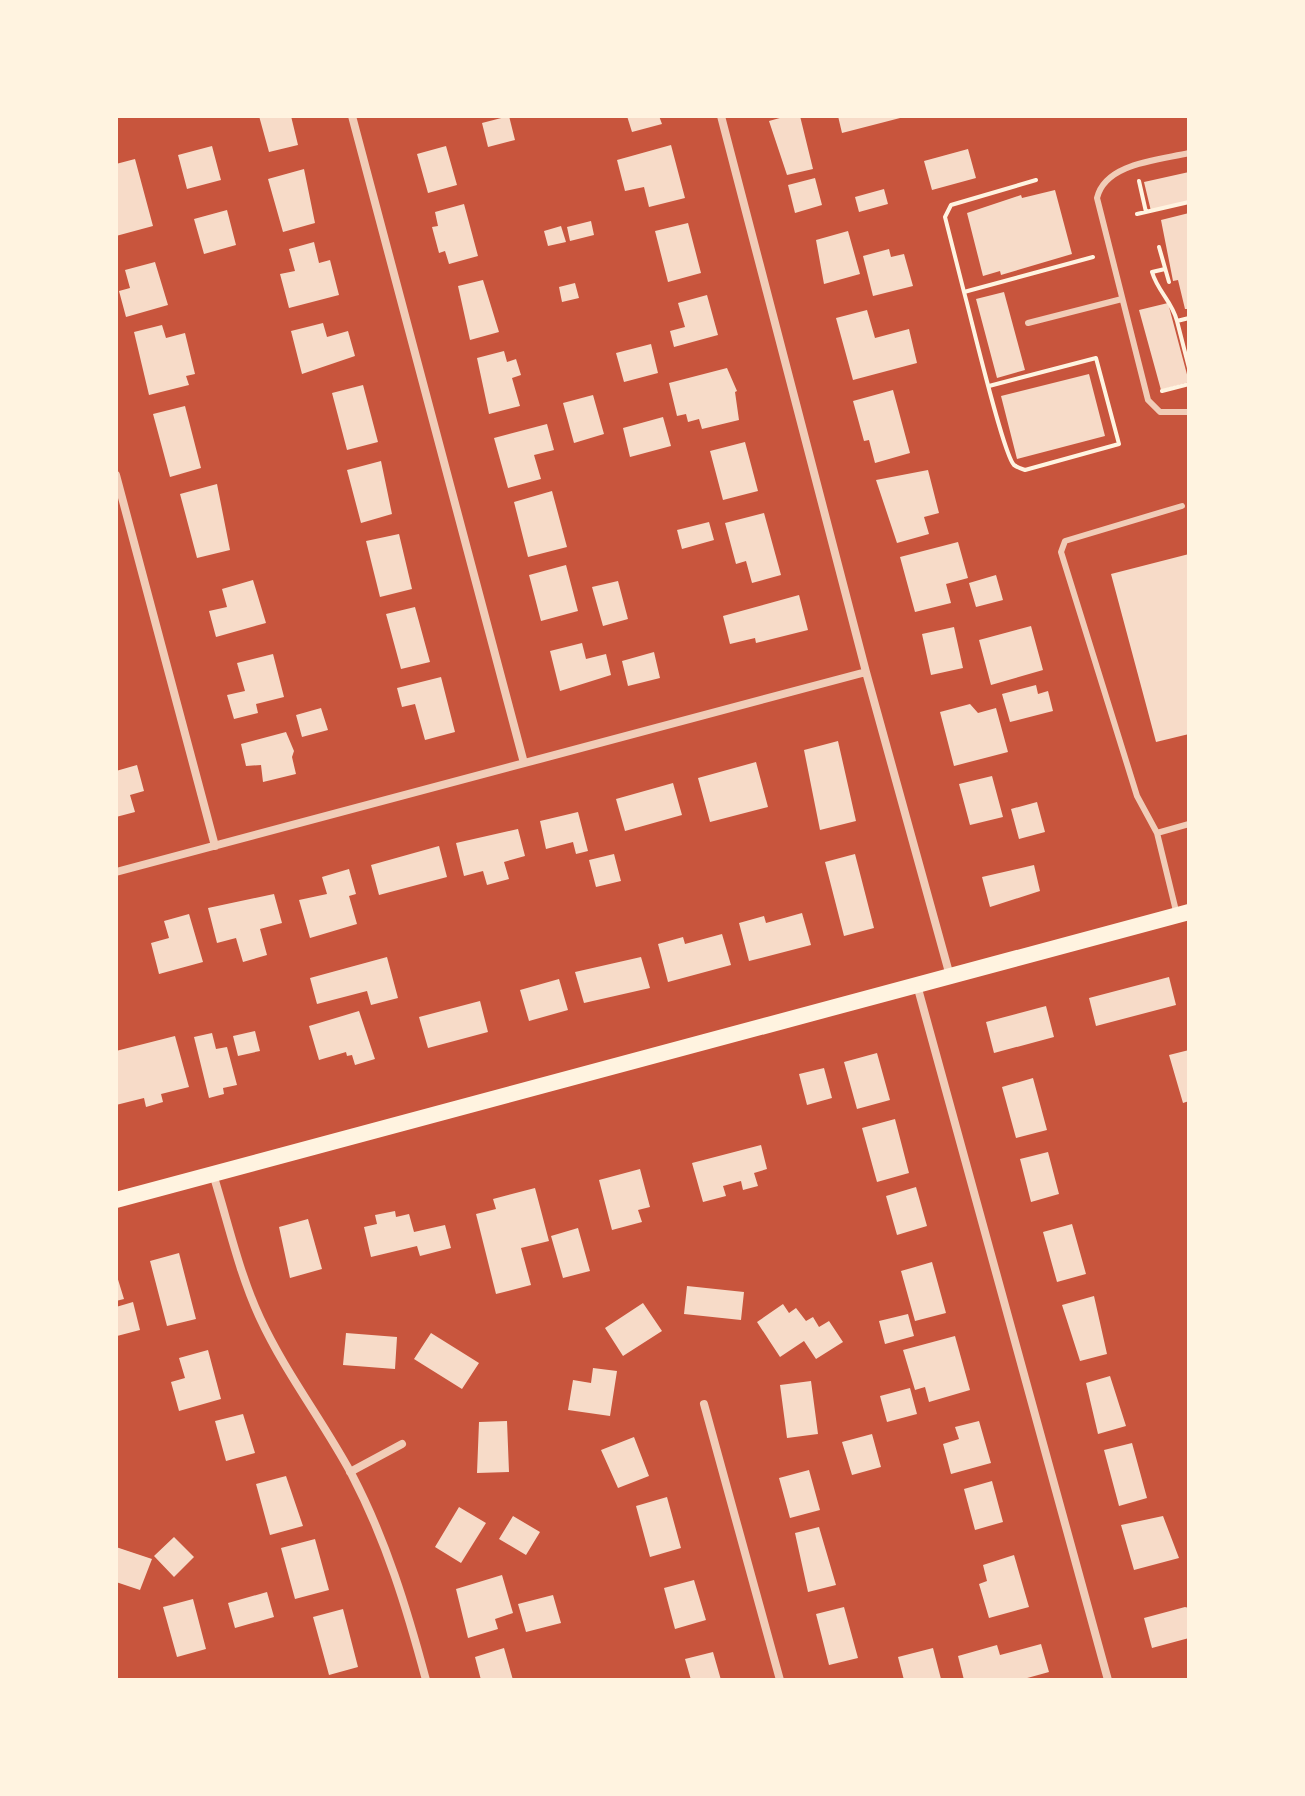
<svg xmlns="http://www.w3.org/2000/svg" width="1305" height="1796" viewBox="0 0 1305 1796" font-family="Arial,sans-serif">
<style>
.building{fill:#f7dbc8}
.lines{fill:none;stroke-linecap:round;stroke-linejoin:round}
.path{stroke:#fff3e0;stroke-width:4}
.service{stroke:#f1ccb7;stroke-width:6}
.minor{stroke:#f1ccb7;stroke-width:8}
.secondary{stroke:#fff3e0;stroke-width:16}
</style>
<rect width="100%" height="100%" fill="#c8553d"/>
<path class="building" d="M259,116h32l7,29 -29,7z
M509,116l6,24 -27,7 -6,-24z
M627,116h32l3,8 -30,8z
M787,116h13l13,53 -26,6 -18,-54z
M838,116h66v1l-62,16z
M671,145l14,53 -36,9 -5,-20 -19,4 -8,-31z
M212,146l9,34 -34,9 -9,-34z
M446,146l11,39 -29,8 -11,-39z
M968,149l8,29 -44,12 -8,-29z
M135,159l18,67 -37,10v-72z
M304,169l11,54 -32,9 -15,-53z
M1189,172v29l-38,10 -7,-29z
M815,178l7,27 -27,8 -7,-28z
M884,189l4,15 -29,8 -4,-15z
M1055,190l17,64 -71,21 -1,-4 -17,5 -16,-63 54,-18 1,3z
M464,204l14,52 -29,8 -4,-13 -6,2 -7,-26 6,-1 -3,-14z
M227,210l9,35 -32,9 -10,-35z
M1189,213v96h-4l-7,-29 -5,1 -12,-61z
M591,221l3,14 -24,6 -3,-14z
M688,223l13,50 -33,9 -13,-51z
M561,226l5,16 -18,4 -4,-15z
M848,231l12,43 -36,10 -8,-44z
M314,242l5,21 11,-3 9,35 -50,13 -9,-34 15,-3 -6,-22z
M889,249l2,8 13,-3 9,32 -40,10 -10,-40z
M155,262l13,43 -42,12 -7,-26 11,-3 -5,-18z
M483,280l16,52 -29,8 -12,-54z
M575,283l4,15 -17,4 -3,-15z
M1004,292l21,78 -28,8 -21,-79z
M707,295l11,40 -44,12 -4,-16 15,-4 -7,-24z
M1168,303l21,79 -28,8 -22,-80z
M867,310l8,28 34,-9 8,34 -64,17 -17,-62z
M323,323l4,14 21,-6 7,25 -53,18 -11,-43z
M162,325l4,13 19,-5 10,41 -9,2 3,9 -40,10 -15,-63z
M651,344l7,29 -34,9 -8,-29z
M504,351l3,11 9,-3 5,16 -9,3 8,28 -31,8 -12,-56z
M727,368l10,23 -2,1 4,28 -37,9 -3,-10 -11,3 -2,-8 -9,2 -8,-33z
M1089,374l16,62 -88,23 -16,-63z
M363,385l15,57 -31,8 -15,-57z
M893,390l17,63 -35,10 -6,-23 -5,1 -11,-40z
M593,395l11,39 -30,9 -11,-40z
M185,406l16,62 -31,9 -17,-63z
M663,417l8,29 -41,11 -7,-29z
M547,424l7,26 -20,5 7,24 -33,9 -14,-50z
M745,442l13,49 -35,9 -13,-49z
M381,461l11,53 -31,9 -14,-53z
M928,470l11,43 -15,4 5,17 -32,9 -21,-63z
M217,484l13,66 -33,8 -17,-64z
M552,491l15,56 -39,10 -14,-55z
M764,513l17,62 -29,8 -6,-22 -10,3 -11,-41z
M709,522l5,18 -32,9 -5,-19z
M399,534l13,55 -32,8 -14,-56z
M958,542l10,36 -22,6 5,19 -36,9 -15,-55z
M1189,554v180l-33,8 -45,-168z
M566,565l12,46 -37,10 -12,-46z
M996,575l7,25 -27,7 -7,-24z
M253,580l13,43 -50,14 -7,-26 18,-4 -5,-18z
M618,581l10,38 -25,7 -11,-39z
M799,595l9,35 -52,13 -1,-5 -25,6 -7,-28z
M415,607l15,55 -29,7 -15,-55z
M1031,626l12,44 -52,15 -12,-45z
M954,627l9,41 -32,7 -9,-41z
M582,643l4,16 20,-5 5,21 -51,16 -10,-40z
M654,652l6,26 -32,8 -6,-25z
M273,654l11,43 -28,7 2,9 -24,6 -7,-24 18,-4 -8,-28z
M441,677l14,55 -30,8 -10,-36 -13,3 -5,-19z
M1036,685l2,9 10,-3 5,20 -43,11 -8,-28z
M970,704l8,9 18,-5 12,44 -54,14 -14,-54z
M321,708l7,22 -26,7 -6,-22z
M286,732l8,19 -2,6 4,17 -33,8 -2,-17 -15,1 -5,-22z
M838,741l18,80 -36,9 -16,-80z
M756,762l12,45 -58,15 -12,-44z
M137,765l7,26 -14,4 5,17 -19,5v-46z
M992,776l11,41 -33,8 -11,-41z
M673,783l9,32 -57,16 -9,-32z
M1037,802l8,30 -26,7 -8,-30z
M578,812l10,39 -12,3 -3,-12 -27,7 -6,-28z
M518,829l7,27 -21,6 5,17 -22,6 -4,-14 -19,5 -8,-33z
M439,846l8,31 -68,18 -8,-30z
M614,854l7,27 -25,6 -7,-27z
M855,854l19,74 -30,8 -19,-74z
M1034,865l6,26 -50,16 -8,-30z
M349,869l7,25 -7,2 8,28 -47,14 -11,-38 28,-6 -5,-17z
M274,894l8,29 -22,6 7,26 -24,7 -7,-24 -19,5 -9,-35z
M802,913l9,32 -62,16 -10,-38 25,-7 2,7z
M189,914l14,48 -44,12 -8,-31 18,-5 -5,-17z
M722,934l9,31 -63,17 -10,-38 25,-7 2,7z
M387,957l11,41 -27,7 -4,-14 -50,13 -7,-26z
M641,957l9,31 -66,15 -9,-31z
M1169,977l7,28 -80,21 -7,-28z
M559,979l9,31 -39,11 -9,-31z
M480,1001l8,31 -60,16 -9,-31z
M1046,1006l8,31 -60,16 -8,-31z
M359,1011l16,48 -20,6 -3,-10 -5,1 -1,-4 -27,8 -10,-34z
M255,1031l5,20 -22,5 -5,-20z
M212,1033l4,16 11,-2 10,38 -14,3 1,6 -15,4 -15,-61z
M175,1036l14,51 -28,7 2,8 -17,5 -2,-9 -28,7v-54z
M1189,1050v51l-6,2 -14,-48z
M877,1053l13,47 -33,9 -13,-47z
M824,1068l8,30 -25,7 -8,-31z
M1033,1078l14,52 -31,8 -14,-51z
M895,1119l14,54 -32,9 -15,-54z
M761,1145l6,24 -13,4 4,13 -15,4 -2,-9 -18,5 3,10 -23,6 -11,-39z
M1048,1152l11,42 -28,8 -11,-43z
M640,1169l10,38 -12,3 4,12 -30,8 -13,-50z
M916,1187l11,39 -30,9 -11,-39z
M535,1188l14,53 -28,7 10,37 -35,9 -20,-80 20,-5 -3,-10z
M395,1211l1,6 13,-3 5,18 31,-7 6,23 -31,8 -3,-10 -46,11 -7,-30 13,-3 -2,-9z
M308,1219l14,50 -32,9 -11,-51z
M1072,1224l14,50 -29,8 -14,-50z
M578,1228l12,43 -27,7 -12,-42z
M179,1253l17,66 -29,7 -17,-65z
M932,1262l14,51 -31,8 -14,-50z
M116,1273l8,26 -8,2z
M687,1286l57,6 -3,28 -57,-6z
M1094,1296l13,58 -27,7 -18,-56z
M133,1302l7,28 -23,6 -1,-29z
M643,1303l19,28 -39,25 -18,-28z
M783,1304l6,9 7,-5 10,13 7,-4 6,10 10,-6 14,21 -27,17 -12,-18 -24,16 -23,-35z
M908,1314l6,22 -29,8 -6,-23z
M346,1333l51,4 -2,32 -52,-4z
M431,1333l48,30 -17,26 -48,-30z
M955,1336l15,54 -41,12 -4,-15 -10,3 -12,-40z
M208,1350l13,49 -42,12 -8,-29 14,-4 -6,-20z
M593,1368l24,3 -7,45 -42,-6 5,-30 18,3z
M1110,1376l16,50 -28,8 -12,-51z
M811,1381l7,53 -31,4 -7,-53z
M910,1388l7,26 -30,8 -7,-26z
M243,1414l12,39 -29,8 -11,-40z
M507,1421l2,51 -32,1 2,-51z
M979,1421l12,42 -40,11 -8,-30 16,-5 -4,-12z
M872,1434l9,33 -29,8 -10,-33z
M634,1437l15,39 -31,12 -17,-38z
M1132,1443l15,55 -28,8 -15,-56z
M809,1470l11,40 -30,8 -11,-40z
M286,1476l17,50 -33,9 -14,-51z
M992,1481l11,41 -28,8 -11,-41z
M667,1497l14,51 -31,9 -14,-51z
M459,1507l27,16 -25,40 -26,-16z
M513,1516l27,16 -14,23 -27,-16z
M1163,1516l16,42 -45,12 -13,-45z
M819,1527l17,58 -28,7 -13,-59z
M174,1537l20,20 -20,20 -20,-21z
M315,1539l14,51 -34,9 -14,-51z
M116,1547l36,12 -12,31 -24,-8z
M1014,1555l15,52 -40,11 -10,-34 8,-3 -4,-16z
M502,1575l11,38 -18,6 3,10 -30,9 -12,-49z
M694,1580l12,40 -31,9 -11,-41z
M267,1592l7,25 -39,11 -7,-25z
M553,1595l8,28 -35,9 -8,-28z
M193,1599l13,50 -29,8 -14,-50z
M844,1607l14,51 -29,7 -13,-51z
M1185,1607l4,1v30l-37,10 -8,-30z
M343,1609l15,58 -29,8 -16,-58z
M1041,1644l8,28 -29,8h-56l-6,-24 39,-11 3,10z
M504,1648l9,32h-32l-6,-23z
M933,1648l8,31 -37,1 -6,-23z
M713,1652l8,28h-30l-6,-21z"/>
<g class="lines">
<path class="path" d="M1036,180l-85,25 -6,12 19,75 129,-35
M1139,181l7,31
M1137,214l52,-12
M1159,247l10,35
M1165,269l-13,3c6,20 20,29 25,49
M964,292c7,25 39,162 50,173 3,2 8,4 11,5l94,-26 -23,-86 -107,28
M1189,318l-12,3 12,47
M1162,391l27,-7"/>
<path class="service" d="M1189,153c-30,7 -84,10 -92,45l51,202 12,12h29
M1028,323l94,-24
M1157,833l32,-9
M1177,915l-20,-82 -20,-37 -76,-244 4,-11 117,-35"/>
<path class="minor" d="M352,116l172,647
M721,116l145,556 84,304
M116,475l99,371
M116,872l750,-200
M917,985l191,695
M213,1174c15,48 26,99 47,144 26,56 63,103 92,157 34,65 55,134 74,205
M704,1404l76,276
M350,1472l52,-28"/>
<path class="secondary" d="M116,1200l1073,-288"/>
</g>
<rect width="1305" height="1796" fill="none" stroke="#fff3e0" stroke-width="236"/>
</svg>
